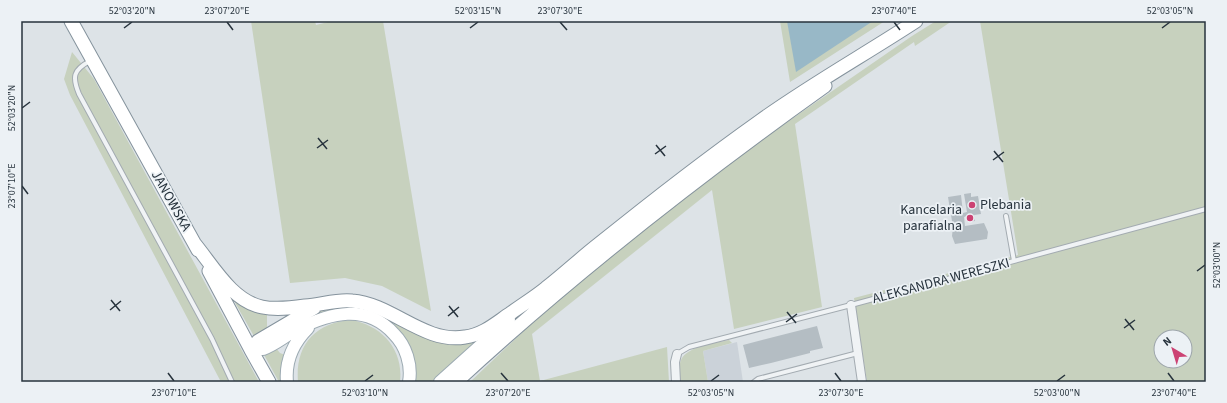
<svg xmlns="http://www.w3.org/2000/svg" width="1227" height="403" viewBox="0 0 1227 403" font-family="'Source Sans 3',sans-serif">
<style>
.built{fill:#cbd2d9}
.green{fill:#c7d1be;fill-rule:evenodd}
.water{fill:#98b8c7}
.building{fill:#b4bdc3}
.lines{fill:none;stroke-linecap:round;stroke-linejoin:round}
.service-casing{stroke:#a3abb1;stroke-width:6}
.minor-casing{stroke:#a3abb1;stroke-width:10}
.primary-casing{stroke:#9caab2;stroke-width:14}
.trunk-casing{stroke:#85939d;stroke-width:15}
.service{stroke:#f0f3f5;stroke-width:4}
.minor{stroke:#f0f3f5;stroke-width:8}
.primary{stroke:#fff;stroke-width:12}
.trunk{stroke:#fff;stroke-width:13}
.ticks{fill:none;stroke:#27333d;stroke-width:1.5}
.poi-dot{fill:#cc4273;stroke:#ecf1f5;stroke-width:1.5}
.labels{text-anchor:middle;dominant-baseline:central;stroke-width:3.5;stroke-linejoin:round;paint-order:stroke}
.street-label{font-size:14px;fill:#27333d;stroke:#ecf1f5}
.poi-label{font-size:14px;fill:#27333d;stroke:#ecf1f5;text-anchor:start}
.neatline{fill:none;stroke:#27333d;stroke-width:1.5}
.ticks-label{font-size:10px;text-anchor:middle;fill:#27333d}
</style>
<rect width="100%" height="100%" fill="#dde3e7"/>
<path class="built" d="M737,342l6,40h-35l-5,-31z"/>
<path class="green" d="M251,21h64l1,4 16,-4h51l48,290 -49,-25 -37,-8 -55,5z
M780,21h105l-95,61z
M936,21h16l-37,25 -1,-4 -119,82 27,183 -88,22 -22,-139 -180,144 8,47 127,-34 2,35h-199l80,-76 109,-91 101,-74 152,-105z
M980,21h226v361h-339l-13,-84 164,-43zM1161,337h24v24h-24z
M72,52l22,27 165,303h-38l-151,-287 -6,-16z
M233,299l34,14v18l-12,7z
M354,305l40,14 87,20 -47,43h-19l-1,-18 -45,-53 -89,21 41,-22z
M351,320c30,5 53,29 49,62h-102c-3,-36 16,-59 53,-62z
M729,340l3,3 -29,8 5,31h-30c1,-7 0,-15 3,-22 6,-14 35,-17 48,-20z
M275,347l5,6 5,2 -2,27h-4l-16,-29z"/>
<path class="water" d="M787,21h86l-77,51z"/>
<path class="building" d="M971,193v4l7,-1 3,18 -7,1 1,6 -7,1 -1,-6 -3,1 1,9 19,-3 4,9 -1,7 -32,5 -3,-8 1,-9 -5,-30 13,-2 2,18 4,-1 -3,-18z
M817,326l6,22 -13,3v2l-39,10 -22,5 -6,-23z"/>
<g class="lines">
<defs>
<path id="service" d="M90,61c-17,9 -18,16 -11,33l133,245 20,43
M1006,216l8,45
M677,354l12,-7 162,-42 355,-96
M754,382l4,-3 100,-26"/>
<path id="minor" d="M851,305l11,77
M676,382l-1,-20 2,-8"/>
<path id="primary" d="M251,350c3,0 8,0 12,-1 12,-4 23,-14 35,-20 32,-16 68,-26 96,5 12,12 18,31 15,48
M287,382c-2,-21 7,-40 21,-54
M440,382l69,-62"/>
<path id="trunk" d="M71,21l127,229
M194,243c19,23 38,58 68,64 14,3 29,1 43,-1 16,-1 32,-7 47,-5 40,3 72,43 113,36 18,-2 31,-14 46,-24 11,-8 24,-16 35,-25 18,-14 35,-30 53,-44 52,-42 106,-84 161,-123 50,-36 104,-66 156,-100
M209,271l42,79 18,32
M251,350l7,-9 56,-33
M456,382c116,-107 240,-204 369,-296"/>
</defs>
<use href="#service" class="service-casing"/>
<use href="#minor" class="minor-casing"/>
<use href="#primary" class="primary-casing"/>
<use href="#trunk" class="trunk-casing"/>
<use href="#service" class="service"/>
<use href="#minor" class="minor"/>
<use href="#primary" class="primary"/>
<use href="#trunk" class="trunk"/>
</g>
<path class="ticks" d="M227,22l6,8M560,22l7,8M894,22l6,8M124,28l8,-6M470,28l8,-6M1162,28l8,-6M22,108l8,-6M318,138l9,11M656,145l9,11M317,148l11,-8M994,151l9,11M655,154l11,-8M993,160l11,-8M22,186l6,8M1197,271l8,-6M111,300l9,11M449,306l9,11M110,310l11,-9M787,312l9,11M448,316l11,-9M1125,319l9,11M786,322l11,-8M1124,328l11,-8M168,373l6,8M501,373l7,8M835,373l6,8M1168,373l6,8M365,381l8,-6M711,381l8,-6M1057,381l8,-6"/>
<g class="poi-dot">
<circle cx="972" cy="205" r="4"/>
<circle cx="970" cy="218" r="4"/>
</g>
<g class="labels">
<g class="street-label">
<text transform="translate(171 201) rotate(61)">JANOWSKA</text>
<text transform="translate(941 281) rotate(-15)">ALEKSANDRA WERESZKI</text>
</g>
<g class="poi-label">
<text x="980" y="205">Plebania</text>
<text x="962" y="210" text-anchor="end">Kancelaria<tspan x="962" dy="16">parafialna</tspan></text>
</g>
</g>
<rect width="1227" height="403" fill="none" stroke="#ecf1f5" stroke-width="44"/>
<g transform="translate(1173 349) rotate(322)"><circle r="19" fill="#ecf1f5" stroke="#9da5ab"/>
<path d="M0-3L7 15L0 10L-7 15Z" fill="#cc4273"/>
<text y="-6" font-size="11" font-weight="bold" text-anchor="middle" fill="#27333d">N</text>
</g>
<rect x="22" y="22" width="1183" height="359" class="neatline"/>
<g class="ticks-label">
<text x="132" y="14">52°03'20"N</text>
<text x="227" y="14">23°07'20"E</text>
<text x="478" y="14">52°03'15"N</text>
<text x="560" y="14">23°07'30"E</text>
<text x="894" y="14">23°07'40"E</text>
<text x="1170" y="14">52°03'05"N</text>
<text transform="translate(11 108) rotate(-90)" y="4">52°03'20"N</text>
<text transform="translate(11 186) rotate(-90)" y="4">23°07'10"E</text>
<text transform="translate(1216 265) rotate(-90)" y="4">52°03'00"N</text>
<text x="174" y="396">23°07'10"E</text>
<text x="365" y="396">52°03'10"N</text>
<text x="508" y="396">23°07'20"E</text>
<text x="711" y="396">52°03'05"N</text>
<text x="841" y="396">23°07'30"E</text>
<text x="1057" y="396">52°03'00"N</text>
<text x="1174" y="396">23°07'40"E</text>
</g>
</svg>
